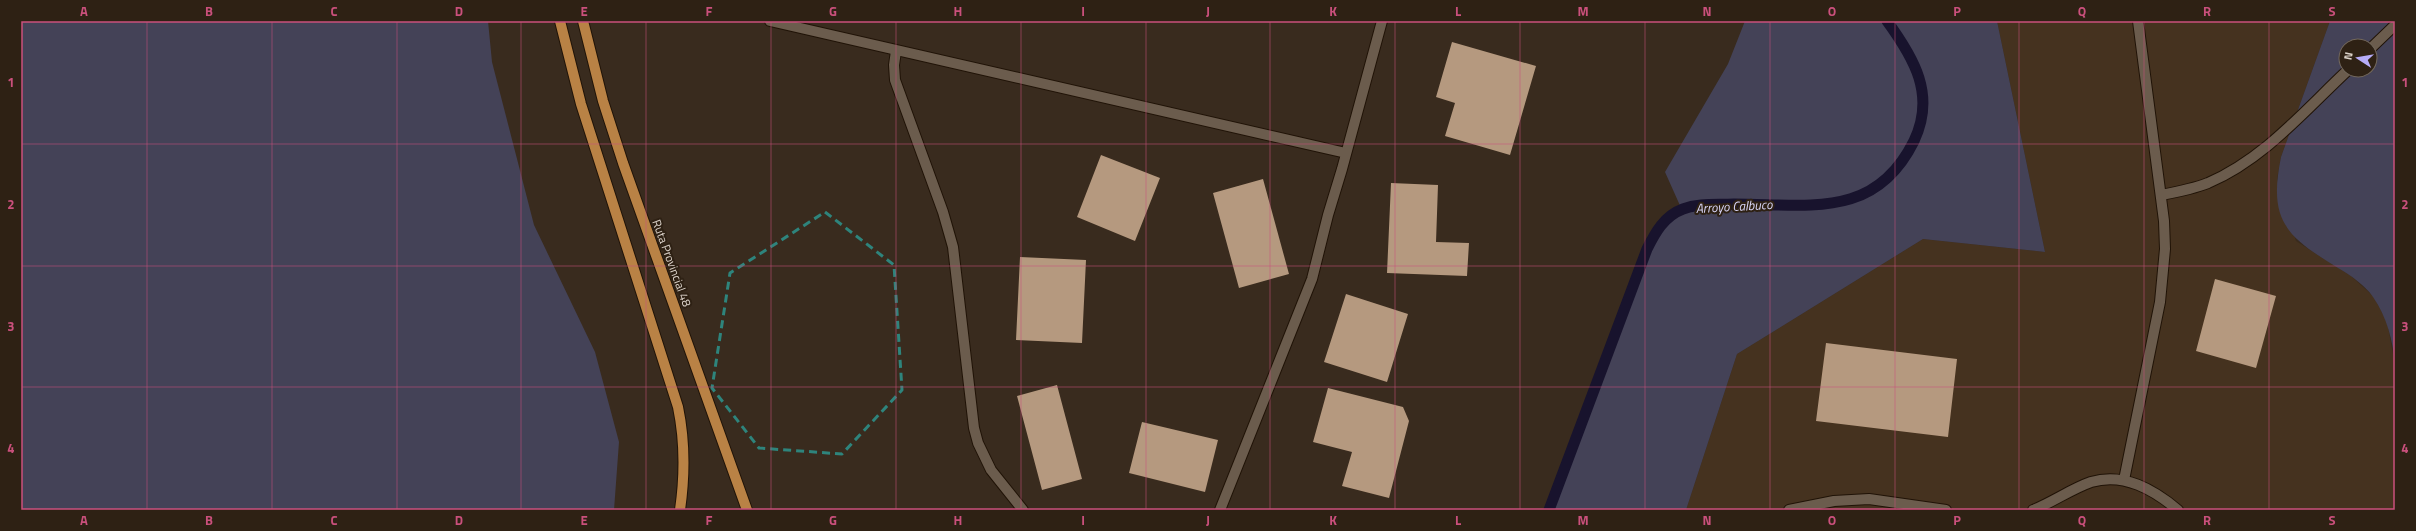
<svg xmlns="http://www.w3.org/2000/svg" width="2416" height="531" viewBox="0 0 2416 531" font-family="'Titillium Web',sans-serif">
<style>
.built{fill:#45321f}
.green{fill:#444257;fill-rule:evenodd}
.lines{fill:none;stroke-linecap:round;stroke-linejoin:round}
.stream{stroke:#18132d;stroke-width:11}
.building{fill:#b5997f}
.minor-casing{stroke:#201307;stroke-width:12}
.major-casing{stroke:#201307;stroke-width:12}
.minor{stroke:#6b5c4d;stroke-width:10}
.major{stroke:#b98245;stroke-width:10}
.marked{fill:none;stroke:#2e847c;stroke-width:3;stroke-dasharray:8 5;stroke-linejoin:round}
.grid{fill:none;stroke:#ca507c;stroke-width:1;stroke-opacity:0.55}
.labels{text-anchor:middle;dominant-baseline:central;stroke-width:4;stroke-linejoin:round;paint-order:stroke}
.street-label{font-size:12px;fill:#dbd2c9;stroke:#2e2114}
.water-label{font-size:13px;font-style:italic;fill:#dad7fa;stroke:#2e2114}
.neatline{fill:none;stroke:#ca507c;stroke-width:1.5}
.grid-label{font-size:13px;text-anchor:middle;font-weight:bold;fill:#ca507c}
</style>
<rect width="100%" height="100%" fill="#392b1e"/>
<path class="built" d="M1997,21h333l-49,136 -4,22 19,62 55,35 22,20 14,25 8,44v145h-709l51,-156 186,-115 122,13z"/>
<path class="green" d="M21,21h467l4,41 42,163 61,127 24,90 -5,68h-593z
M1745,21h252l48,231 -122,-13 -186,115 -51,156h-137l98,-261c9,-17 17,-30 35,-39l-17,-38 63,-108z
M2330,21h65v344c-2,-24 -8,-48 -22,-68 -8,-12 -23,-22 -35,-29 -52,-32 -70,-47 -57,-111zM2346,46h24v24h-24z"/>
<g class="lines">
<path class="stream" d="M1549,510l98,-261c8,-16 17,-33 36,-40 16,-6 34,-4 51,-5 75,0 141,16 180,-63 22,-46 0,-83 -27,-120"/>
</g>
<path class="building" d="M1452,42l84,24 -26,89 -65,-19 10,-33 -19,-6z
M1101,155l59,23 -25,63 -58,-24z
M1263,179l26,95 -50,14 -26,-95z
M1391,183l47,2 -2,57 33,1 -2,33 -80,-3z
M1020,257l66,3 -4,83 -66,-3z
M2215,279l61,17 -20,72 -60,-17z
M1346,294l62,20 -21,68 -63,-20z
M1826,343l131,16 -9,78 -132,-16z
M1057,385l25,94 -40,11 -25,-94z
M1328,388l75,19 6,14 -20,77 -47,-12 10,-34 -39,-10z
M1142,422l76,18 -13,52 -76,-19z"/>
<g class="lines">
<defs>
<path id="minor" d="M770,21l576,132
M2370,49l25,-24
M896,51l-2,14 1,15 48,132 10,35 21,181 4,15 13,27 32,40
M2161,195c16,-3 32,-6 47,-12 56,-24 96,-72 140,-113
M2124,480l36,-178 5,-53 -1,-28 -26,-200
M1220,510l92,-231 16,-64 14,-46 40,-148
M1789,510l45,-9 35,-2 77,11
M2033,510c20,-8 38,-21 58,-28 33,-10 63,8 87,28"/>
<path id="major" d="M560,21l21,83 97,303c7,34 7,68 2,103
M583,21l20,80 20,62 124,347"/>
</defs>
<use href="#minor" class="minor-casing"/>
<use href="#major" class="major-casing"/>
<use href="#minor" class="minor"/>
<use href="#major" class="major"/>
</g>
<path class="marked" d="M825,212l69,53 8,125 -60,64 -83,-6 -47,-60 18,-115z"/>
<path class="grid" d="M147,21v489M272,21v489M397,21v489M521,21v489M646,21v489M771,21v489M896,21v489M1021,21v489M1146,21v489M1270,21v489M1395,21v489M1520,21v489M1645,21v489M1770,21v489M1895,21v489M2019,21v489M2144,21v489M2269,21v489M21,144h2374M21,266h2374M21,387h2374"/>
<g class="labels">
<g class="street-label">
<text transform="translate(672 263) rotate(70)">Ruta Provincial 48</text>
</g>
<g class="water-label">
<text transform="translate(1734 206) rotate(-3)">Arroyo Calbuco</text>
</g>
</g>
<rect width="2416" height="531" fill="none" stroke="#2e2114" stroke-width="44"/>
<g transform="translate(2358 58) rotate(282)"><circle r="19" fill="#2e2114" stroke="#73685c"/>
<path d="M0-3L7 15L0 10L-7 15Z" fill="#b6acf8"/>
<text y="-6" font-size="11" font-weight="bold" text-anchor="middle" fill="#dbd2c9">N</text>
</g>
<rect x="22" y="22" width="2372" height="487" class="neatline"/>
<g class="grid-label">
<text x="84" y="16">A</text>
<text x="209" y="16">B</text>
<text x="334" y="16">C</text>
<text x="459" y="16">D</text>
<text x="584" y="16">E</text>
<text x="709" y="16">F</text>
<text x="833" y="16">G</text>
<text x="958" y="16">H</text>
<text x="1083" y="16">I</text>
<text x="1208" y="16">J</text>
<text x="1333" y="16">K</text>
<text x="1458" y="16">L</text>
<text x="1583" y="16">M</text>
<text x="1707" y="16">N</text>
<text x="1832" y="16">O</text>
<text x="1957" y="16">P</text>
<text x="2082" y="16">Q</text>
<text x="2207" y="16">R</text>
<text x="2332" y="16">S</text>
<text x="11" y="87">1</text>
<text x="2405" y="87">1</text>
<text x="11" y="209">2</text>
<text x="2405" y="209">2</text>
<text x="11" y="331">3</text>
<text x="2405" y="331">3</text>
<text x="11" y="453">4</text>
<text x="2405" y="453">4</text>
<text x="84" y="525">A</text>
<text x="209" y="525">B</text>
<text x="334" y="525">C</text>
<text x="459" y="525">D</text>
<text x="584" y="525">E</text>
<text x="709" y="525">F</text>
<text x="833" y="525">G</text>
<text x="958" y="525">H</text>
<text x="1083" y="525">I</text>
<text x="1208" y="525">J</text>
<text x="1333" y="525">K</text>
<text x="1458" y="525">L</text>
<text x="1583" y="525">M</text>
<text x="1707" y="525">N</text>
<text x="1832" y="525">O</text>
<text x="1957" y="525">P</text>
<text x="2082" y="525">Q</text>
<text x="2207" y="525">R</text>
<text x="2332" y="525">S</text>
</g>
</svg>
